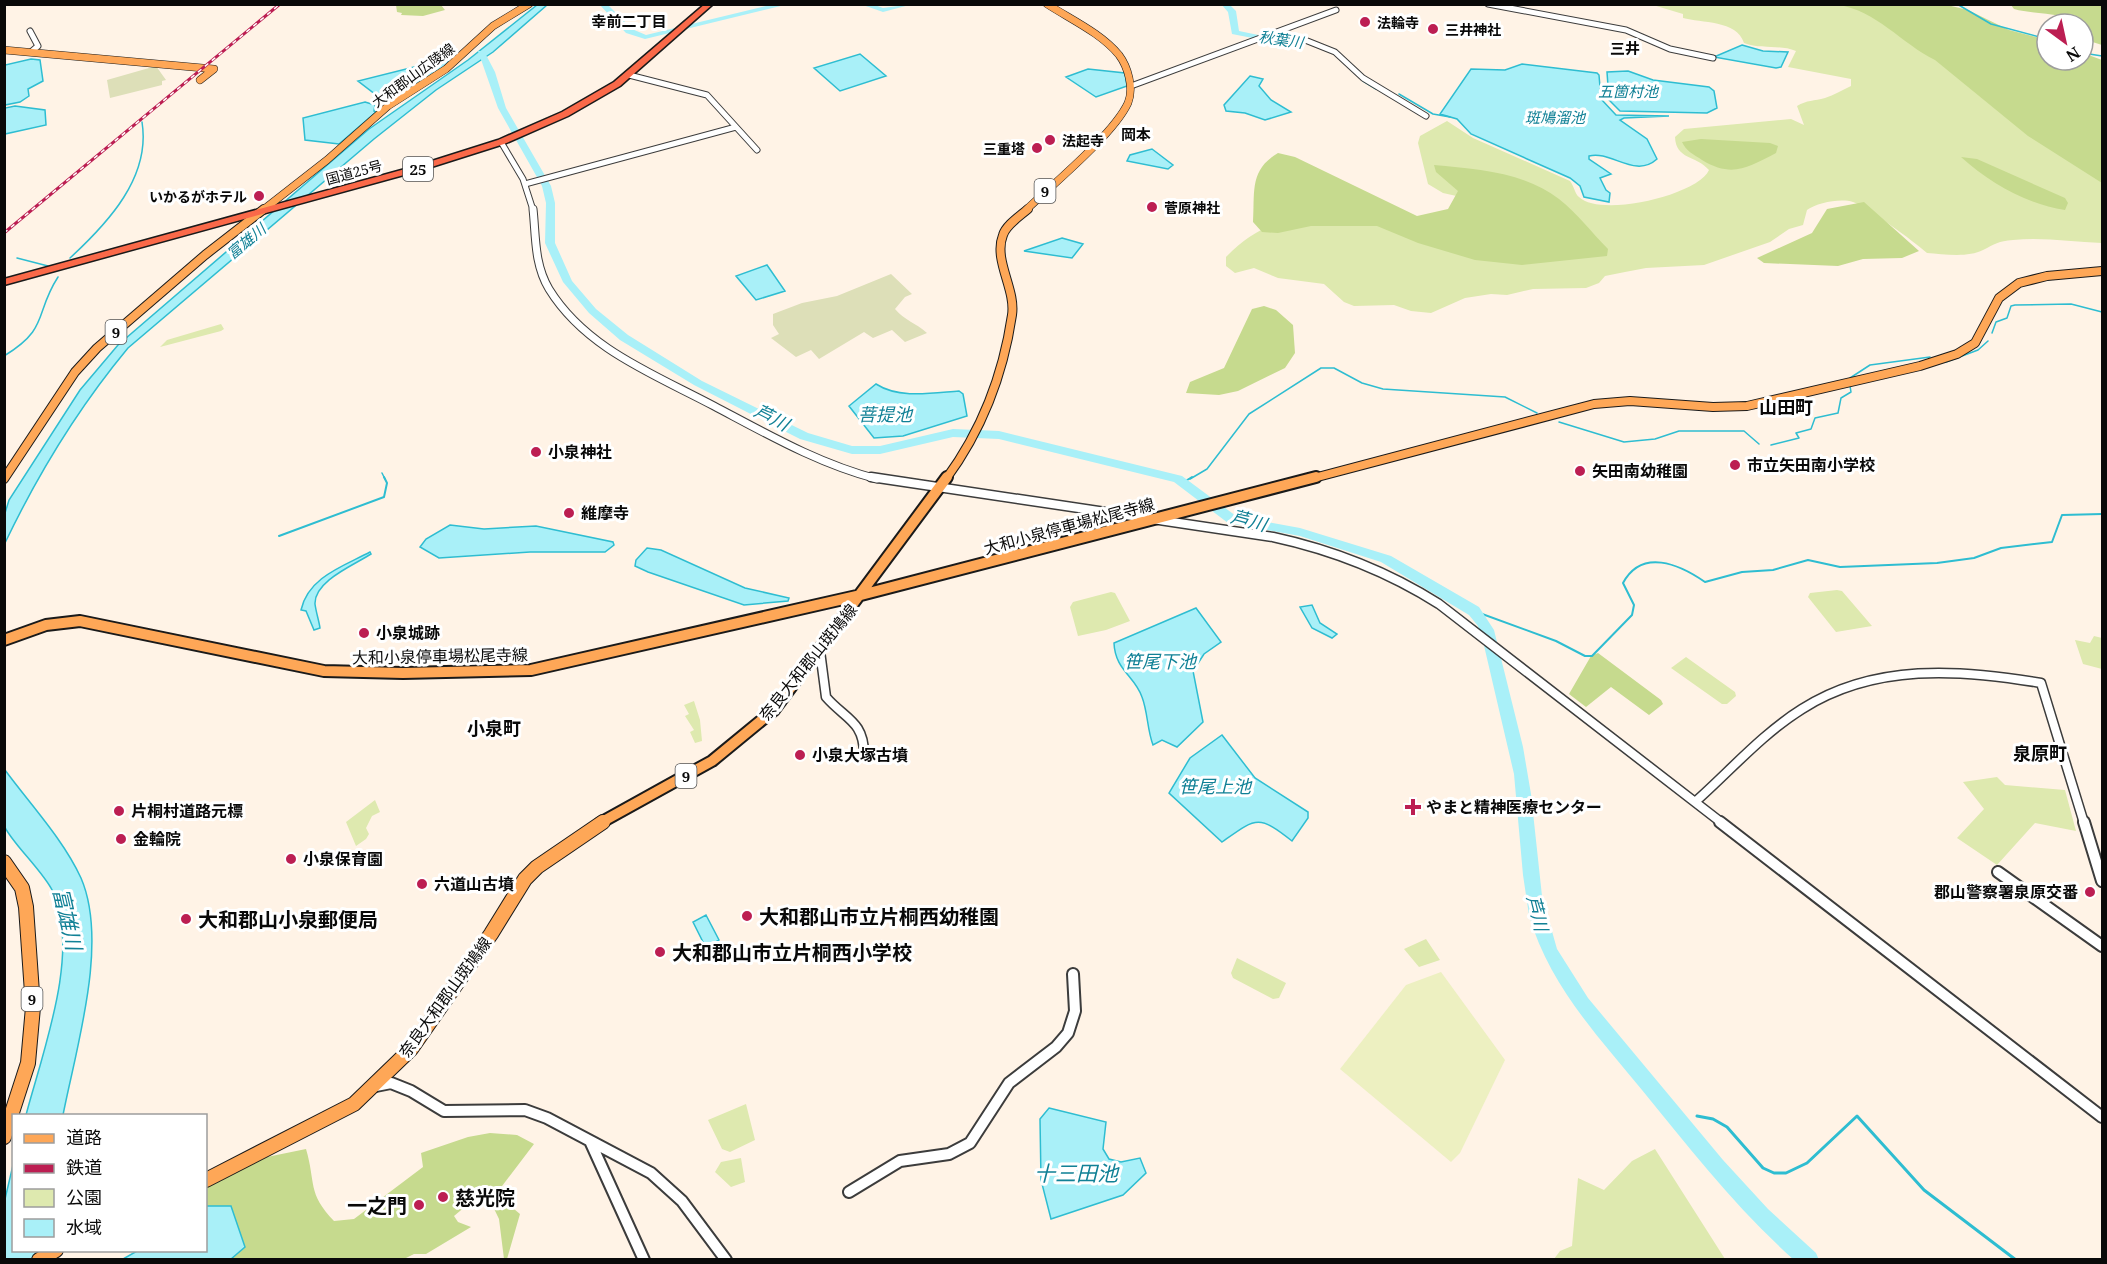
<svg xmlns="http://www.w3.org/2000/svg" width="2107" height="1264" viewBox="0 0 2107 1264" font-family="'Noto Serif','Noto Sans JP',serif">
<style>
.green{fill:#dee9af}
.forest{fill:#c6da8e}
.cemetery{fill:#dddfb8}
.pitch{fill:#edf0c1}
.water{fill:#a9f0f8;stroke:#2ebdd1;stroke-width:1.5}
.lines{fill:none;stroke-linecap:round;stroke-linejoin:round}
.stream-far2{stroke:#2ebdd1;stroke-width:1.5}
.stream-far1{stroke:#2ebdd1;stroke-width:2}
.stream{stroke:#2ebdd1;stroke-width:3}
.river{fill:#a9f0f8;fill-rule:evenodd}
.minor-far3-casing{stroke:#3c3c3c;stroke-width:7}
.minor-far2-casing{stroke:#3c3c3c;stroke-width:9}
.minor-far1-casing{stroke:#3c3c3c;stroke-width:11}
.minor-casing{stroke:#3c3c3c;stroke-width:14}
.major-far3-casing{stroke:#1a1a1a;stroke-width:8}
.major-far2-casing{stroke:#1a1a1a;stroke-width:10}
.major-far1-casing{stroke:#1a1a1a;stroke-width:14}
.major-casing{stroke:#1a1a1a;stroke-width:16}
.highway-casing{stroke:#1a1a1a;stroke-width:3}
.minor-far3{stroke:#fff;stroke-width:5}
.minor-far2{stroke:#fff;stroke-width:7}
.minor-far1{stroke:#fff;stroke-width:8}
.minor{stroke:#fff;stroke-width:10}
.major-far3{stroke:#fea757;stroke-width:7}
.major-far2{stroke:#fea757;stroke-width:8}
.major-far1{stroke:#fea757;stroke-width:10}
.major{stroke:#fea757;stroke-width:14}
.highway{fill:#fa6949;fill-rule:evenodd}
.rail-casing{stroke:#bc1e52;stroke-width:3}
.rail{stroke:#fff;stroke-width:1.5;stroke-dasharray:4.5;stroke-linecap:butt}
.poi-dot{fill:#bc1e52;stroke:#fff;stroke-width:2}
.labels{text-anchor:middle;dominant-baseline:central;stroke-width:6;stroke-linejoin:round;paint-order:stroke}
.far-poi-label{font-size:14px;font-weight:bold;fill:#090909;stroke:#fff;text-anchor:start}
.far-street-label{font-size:14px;fill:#090909;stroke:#fff}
.far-neighbourhood-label{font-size:15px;font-weight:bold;fill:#090909;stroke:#fff}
.far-water-label{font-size:15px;font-style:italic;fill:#118196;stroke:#fff}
.shield{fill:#fff;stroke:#535353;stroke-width:1.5}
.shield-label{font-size:15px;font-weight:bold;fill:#090909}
.poi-label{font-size:16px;font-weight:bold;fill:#090909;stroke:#fff;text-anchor:start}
.street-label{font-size:16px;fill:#090909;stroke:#fff}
.neighbourhood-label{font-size:18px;font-weight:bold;fill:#090909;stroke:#fff}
.water-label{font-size:18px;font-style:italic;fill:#118196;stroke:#fff}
.near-poi-label{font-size:20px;font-weight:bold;fill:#090909;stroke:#fff;text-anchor:start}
.near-water-label{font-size:21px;font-style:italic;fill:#118196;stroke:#fff}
</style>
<rect width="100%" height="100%" fill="#fff3e6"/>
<path class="green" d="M1850,4l11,3 241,163v73c-30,-1 -59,-6 -89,-3 -15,1 -18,4 -30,10 -15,8 -40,4 -56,3 -14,-12 -59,-46 -74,-51 -13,-4 -36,1 -46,8l-4,15 -14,4 -19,13 -66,23 -58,3 -21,4 -20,4 -6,7 -13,5 -53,1 -26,6 -16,-1 -26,4 -34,15 -20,-2 -17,-6 -40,1 -10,-4 -20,-18 -46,-6 -24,-10 -19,5 -9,-7v-9c46,-48 90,-41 149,-33 11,1 27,6 37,4 16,-3 42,-21 58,-29l-27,-6 -15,-9 -10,-41 2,-7 27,-15 26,17 97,43c4,5 5,13 9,16 22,21 119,-2 130,-27 -13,-15 -33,-10 -34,-33l9,-8 107,-10 13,6 -7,-19c10,-6 17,-5 28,-8 9,-3 17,-8 26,-12v-7l-63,-12 8,-16c-16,-7 -34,-1 -52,-8 -7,-23 -43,-20 -61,-25v-4l-30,-9z
M221,324l3,5 -3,2 -61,16 7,-7z
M1837,590l5,1 30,35 -36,6 -28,-35 2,-4z
M1111,592l4,1 15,28 -24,9 -28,6 -8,-29 3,-5z
M2094,636l8,2v31l-19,-5 -8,-24 15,3z
M1686,657l49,35 1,4 -9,8h-5l-51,-36z
M694,701l6,19 2,21 -7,2 -5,-11 4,-2 -9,-14 4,-2 -5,-9z
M1997,777l8,8 60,5 11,41 -41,-8 -38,42 -40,-27 27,-29 -21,-27z
M375,800l5,12 -8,4 -6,12 3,6 -3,5 -10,7 -10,-24z
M1426,939l14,21 -21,7 -15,-18z
M1237,958l49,25 -7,15 -6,1 -40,-21 -2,-5z
M746,1104l9,36 -25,12 -8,-3 -14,-29z
M1655,1149l70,110h-171l6,-8 12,-5 6,-68 26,12 28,-29z
M741,1158l4,24 -14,5 -16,-15 6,-10z"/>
<path class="forest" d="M396,5h45l4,5 -22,6 -22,-1 1,-2 -5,-1z
M1838,5h109l21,5 41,20 38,10v20h36v-7l19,7v123l-74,-47 -93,-76c-33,-16 -59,-50 -97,-55z
M2011,5h91v40l-19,-6 1,-14c-18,-13 -48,-10 -70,-16z
M1701,139l69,4 8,3 -2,7c-29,15 -44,25 -74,7 -9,-6 -16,-9 -20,-18z
M1278,153l17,4 122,59 31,-7 10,-18 -22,-19 -2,-7c43,4 90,7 125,34 18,14 33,34 49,50l-1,7 -85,9 -47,-5 -57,-17 -41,-17h-66l-33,7 -16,-1 -9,-10c2,-30 -4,-52 25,-69z
M1961,157l16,2 88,39 3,5 -3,7c-39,-6 -75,-27 -104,-53z
M1864,202l55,49 -17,7 -39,1 -25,7 -74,-3 -7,-5 55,-25 15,-24z
M1264,306l12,4 17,15 2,28 -10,15 -47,23 -19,4 -33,-2 4,-11 34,-14 28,-59z
M1598,653l63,47 2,4 -14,11 -38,-28 -25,20 -17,-13 22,-38z
M490,1133l27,2 17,9 -38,50 24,20 -13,45h-3l-5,-40 -14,-29 -31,26 4,6 13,5 -45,27h-12l-10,5h-173l13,-12 -13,-40 -25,-1v-18l61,-31 39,-8c10,34 1,44 28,72l20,-2 69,-52 -2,-14 47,-16z"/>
<path class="cemetery" d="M156,66l10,14 -4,1v4l-52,13 -3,-18z
M891,274l21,20 -7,3 -10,12c9,11 21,14 32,24l-22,9 -13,-12 -19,8 -9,-6 -45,27 -8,-9 -15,7 -25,-19 8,-4 -6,-9v-11l29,-11 35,-7z"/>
<path class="pitch" d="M1441,972l64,88 -45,93 -9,9 -111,-93 66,-84z"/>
<path class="water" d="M537,5h10l-54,47 -57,38 -62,49 -246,209c-49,59 -90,126 -123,195v-30l4,-13 71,-110 38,-45 251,-216 99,-69z
M1742,45l21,6 25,1 -7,15 -5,1 -62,-11z
M860,54l26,22 -46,15 -26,-23z
M31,59l9,1 3,21 -15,8 1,7 -9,6 -15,3v-40z
M452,61l-54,37 -24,3 -2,-1 4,-5 -18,-14 72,-18z
M1522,64l75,9 2,2 2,24 15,16 53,1 -45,2 -4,2 27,19 10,20c-22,20 -46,-9 -68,-3v3l22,15 -11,4 6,12 4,3 -1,9 -25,-5 -4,-11 -10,-8 -99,-44 -14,-15 -17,-5 31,-45 34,1z
M1088,69l37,4 2,13 -31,11 -30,-20z
M1628,71l25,9 56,7 5,4 3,17 -10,5 -87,-2 -11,-11 -2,-28z
M1250,76l13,3 -4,7 12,14 20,12 -26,8 -20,-7 -19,-2 -2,-6z
M365,102l10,3 -1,6 2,1 -37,32 -34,-4 -2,-22z
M15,106l30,4 1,15 -41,9v-26z
M1152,149l21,16 -5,4 -41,-8 3,-6z
M1062,238l21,6 -11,14 -48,-7z
M767,265l18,26 -29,9 -20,-24z
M876,384c23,15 56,9 83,7l4,3 4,22 -64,20 -29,2 -25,-32z
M450,525l34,4 52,-3 77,16 1,3 -9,7h-75l-91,6 -19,-11 6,-8z
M647,548l14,2 84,38 44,10 -1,3 -44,4 -96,-33 -13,-6 1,-6z
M370,552l1,2c-17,11 -57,27 -56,50 1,8 4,17 5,24l-6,2 -8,-19 -5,-1c7,-33 43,-44 69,-58z
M1312,605l8,18 17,11 -5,4 -20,-10 -12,-21z
M1196,608l25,34 -17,12 -11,17 10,51 -26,25 -15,-7 -9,5c-6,-16 -5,-32 -11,-48 -7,-21 -27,-27 -28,-54z
M1222,735l33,43 53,34v6l-16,23c-34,-27 -36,-23 -70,1l-53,-49 21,-35z
M5,770c25,34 58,69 76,108 28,65 -5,170 -18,237h-37c16,-61 55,-163 27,-223 -8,-19 -45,-53 -49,-67 -3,-16 0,-38 1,-55z
M706,915l13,25 -13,8 -13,-26z
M1049,1108l57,14 -3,27 6,10 12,3 19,-4 6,15 -23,22 -72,24 -10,-39 -1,-61z
M13,1165l1,85 23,1 -2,8 -30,1v-61z
M206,1206h25l14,41 -14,12h-108l14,-8 69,-1z"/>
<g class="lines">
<path class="stream-far2" d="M1957,4l34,20 56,15
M2083,53l19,3
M1363,81l13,8
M1399,94l34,20 17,3
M17,258l31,8
M70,258c38,-35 81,-81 72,-136
M1992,333l4,-11 11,-4 4,-12 4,-1 56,-1 31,8
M4,356c46,-28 30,-42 54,-79
M1946,362l32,-12 10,-9
M1850,378l20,-13 60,-8
M1559,422l65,20 31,-3 24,-8h65l15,13
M1771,445l28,-7 -3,-5 15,-4 4,-11 23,-5 3,-15 10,-6 -1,-6
M382,473l3,6
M1190,479l17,-10 42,-55 72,-46h13l28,15 21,6 122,8 32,16"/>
<path class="stream-far1" d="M1184,482l8,-5
M279,536l105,-39 3,-14 -3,-6
M1474,611l82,30 29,15h7l40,-41 2,-10 -11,-22c19,-35 56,-19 82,-1l37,-10 31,-2 35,-10 32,7 97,-4 37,-5 27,-10 51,-6 10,-27 40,-1"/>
<path class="stream" d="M1697,1116l16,3 14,8 36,41 11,5h12l21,-10 50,-47 67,74 92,70"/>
<path class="river" d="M599,4h8l25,25 14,6 128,-31h15l-144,35 -19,-6z
M860,4h12l11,4 30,-4 -30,8z
M1221,4h8l7,7 3,20 29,6v4l-36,-7 -4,-22z
M478,51h6l11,21 11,36 45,78 4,17v40l17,38 24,28 32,26 74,46 106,52 44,13h28l73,-17 46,2 183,45 54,40 64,12 91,28 88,51 15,23 29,117 8,47 11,102 15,53 31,49 135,162 45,49 48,44 3,7h-25c-57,-51 -104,-111 -152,-170 -45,-55 -93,-105 -113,-175l-6,-40 -9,-101 -32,-137 -4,-11 -9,-11 -88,-53 -81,-26 -72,-13 -54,-41 -175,-43 -46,-2 -73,17h-28l-52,-15 -106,-54 -74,-45 -31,-27 -26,-31 -18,-39 1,-40 -4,-17 -44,-78z"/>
<defs>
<path id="minor-far3" d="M1488,4l138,26 44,19 43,9
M30,31l8,15 -7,6
M1271,34l34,6 30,12 28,26 63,38
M629,75l78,20 50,55
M1131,86l205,-76
M501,142l22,37 10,31
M525,184l211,-57"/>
<path id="minor-far2" d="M533,209c3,27 1,55 16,80 37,60 105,85 165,117 53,28 105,58 163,73"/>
<path id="minor-far1" d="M871,477l402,60c60,13 114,34 166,67l283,219
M820,651l6,46c19,22 38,24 38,57
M1695,802c35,-31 67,-68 107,-93 72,-46 158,-40 239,-26l43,140"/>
<path id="minor" d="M1720,822l382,295
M2084,822l18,59
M1998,872l104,74
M376,1086l15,-3 20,8 33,20 81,-1 22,8 104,55 31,28 44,59
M590,1141l54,119
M849,1192l51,-31 49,-7 21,-11 39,-60 47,-36 12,-14 7,-22 -2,-37"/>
<path id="major-far3" d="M4,50l210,19 -14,11
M263,210l64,-50 61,-54 58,-37 47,-43 36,-22
M1026,210c27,-26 87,-75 102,-107 6,-15 0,-36 -9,-48 -18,-22 -49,-36 -72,-51"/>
<path id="major-far2" d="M4,479l71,-107 22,-24 108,-93 59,-46
M946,479c36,-49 57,-103 66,-164 4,-26 -19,-55 -9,-80 3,-10 17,-19 25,-26
M1310,479l284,-75 36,-3 83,6 34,-1 173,-40 37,-12 18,-11 24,-45 20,-15 28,-7 55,-5"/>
<path id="major-far1" d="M4,640l42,-15 34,-4 244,50 79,2 128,-3 330,-75 455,-118
M600,823l112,-62 62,-51 173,-233"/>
<path id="major" d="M4,862l18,26 4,19 7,100 -5,56 -24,74
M206,1180l148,-76 57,-55 80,-115 34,-55 12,-12 66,-45
M39,1260l17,-10"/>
<path id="highway" d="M705,4h8l-93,82 -52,30 -64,28 -82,26 -418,115v-6l412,-113 82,-26 64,-28 52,-30z"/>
</defs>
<use href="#minor-far3" class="minor-far3-casing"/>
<use href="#minor-far2" class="minor-far2-casing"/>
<use href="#minor-far1" class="minor-far1-casing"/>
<use href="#minor" class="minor-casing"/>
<use href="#major-far3" class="major-far3-casing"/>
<use href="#major-far2" class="major-far2-casing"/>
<use href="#major-far1" class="major-far1-casing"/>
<use href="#major" class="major-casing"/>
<use href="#highway" class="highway-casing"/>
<use href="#minor-far3" class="minor-far3"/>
<use href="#minor-far2" class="minor-far2"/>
<use href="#minor-far1" class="minor-far1"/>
<use href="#minor" class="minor"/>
<use href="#major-far3" class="major-far3"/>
<use href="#major-far2" class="major-far2"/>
<use href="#major-far1" class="major-far1"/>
<use href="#major" class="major"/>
<use href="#highway" class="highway"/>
<defs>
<path id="rail" d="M4,233l276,-229"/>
</defs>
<use href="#rail" class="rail-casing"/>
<use href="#rail" class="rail"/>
</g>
<g class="poi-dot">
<circle cx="1365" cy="22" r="6"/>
<circle cx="1433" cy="29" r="6"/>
<circle cx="1050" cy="140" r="6"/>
<circle cx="1037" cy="148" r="6"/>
<circle cx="259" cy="196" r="6"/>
<circle cx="1152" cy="207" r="6"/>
<circle cx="536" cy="452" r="6"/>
<circle cx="1735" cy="465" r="6"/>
<circle cx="1580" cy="471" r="6"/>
<circle cx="569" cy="513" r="6"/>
<circle cx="364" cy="633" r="6"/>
<circle cx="800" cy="755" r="6"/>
<path d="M1410 798h6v6h6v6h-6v6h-6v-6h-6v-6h6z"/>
<circle cx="119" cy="811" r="6"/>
<circle cx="121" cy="839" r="6"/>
<circle cx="291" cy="859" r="6"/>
<circle cx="422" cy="884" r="6"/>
<circle cx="2090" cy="892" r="6"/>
<circle cx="747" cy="916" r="6"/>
<circle cx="186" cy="919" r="6"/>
<circle cx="660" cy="952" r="6"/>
<circle cx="443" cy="1197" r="6"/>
<circle cx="419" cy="1205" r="6"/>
</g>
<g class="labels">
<g class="far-poi-label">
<text x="1377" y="22">法輪寺</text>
<text x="1445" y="29">三井神社</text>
<text x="1062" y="140">法起寺</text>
<text x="1025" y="148" text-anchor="end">三重塔</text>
<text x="247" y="196" text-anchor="end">いかるがホテル</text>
<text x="1164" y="207">菅原神社</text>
</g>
<g class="far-street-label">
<text transform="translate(413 75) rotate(-36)">大和郡山広陵線</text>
<text transform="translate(354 172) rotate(-15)">国道25号</text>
</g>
<g class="far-neighbourhood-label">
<text x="629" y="21">幸前二丁目</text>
<text x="1625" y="48">三井</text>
<text x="1136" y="134">岡本</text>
</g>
<g class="far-water-label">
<text transform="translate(1281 39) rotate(8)">秋葉川</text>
<text x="1628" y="91">五箇村池</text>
<text x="1555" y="117">斑鳩溜池</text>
<text transform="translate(246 241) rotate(-40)">富雄川</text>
</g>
<g class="shield">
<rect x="403" y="157" width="30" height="24" rx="4.5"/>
<rect x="1034.5" y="179" width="21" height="24" rx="4.5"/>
<rect x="105.5" y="320" width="21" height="24" rx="4.5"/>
<rect x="675.5" y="764" width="21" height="24" rx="4.5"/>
<rect x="21.5" y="987" width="21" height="24" rx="4.5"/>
</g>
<g class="shield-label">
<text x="418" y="169">25</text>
<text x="1045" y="191">9</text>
<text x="116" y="332">9</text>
<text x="686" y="776">9</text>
<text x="32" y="999">9</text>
</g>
<g class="poi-label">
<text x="548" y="452">小泉神社</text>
<text x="1747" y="465">市立矢田南小学校</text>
<text x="1592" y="471">矢田南幼稚園</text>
<text x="581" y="513">維摩寺</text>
<text x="376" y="633">小泉城跡</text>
<text x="812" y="755">小泉大塚古墳</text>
<text x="1426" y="807">やまと精神医療センター</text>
<text x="131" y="811">片桐村道路元標</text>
<text x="133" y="839">金輪院</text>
<text x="303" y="859">小泉保育園</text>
<text x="434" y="884">六道山古墳</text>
<text x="2078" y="892" text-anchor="end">郡山警察署泉原交番</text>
</g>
<g class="street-label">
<text transform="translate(1069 526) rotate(-15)">大和小泉停車場松尾寺線</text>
<text transform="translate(440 656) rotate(-1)">大和小泉停車場松尾寺線</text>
<text transform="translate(808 662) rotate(-51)">奈良大和郡山斑鳩線</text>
<text transform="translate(445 997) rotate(-54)">奈良大和郡山斑鳩線</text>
</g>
<g class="neighbourhood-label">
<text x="1786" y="407">山田町</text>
<text x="494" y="728">小泉町</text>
<text x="2040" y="753">泉原町</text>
</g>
<g class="water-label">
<text x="885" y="414">菩提池</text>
<text transform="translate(772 417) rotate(27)">芦川</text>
<text transform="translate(1249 520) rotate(15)">芦川</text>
<text x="1160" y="661">笹尾下池</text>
<text x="1215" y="786">笹尾上池</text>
<text transform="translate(1538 913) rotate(76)">芦川</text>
</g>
<g class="near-poi-label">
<text x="759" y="916">大和郡山市立片桐西幼稚園</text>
<text x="198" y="919">大和郡山小泉郵便局</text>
<text x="672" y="952">大和郡山市立片桐西小学校</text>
<text x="455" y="1197">慈光院</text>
<text x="407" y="1205" text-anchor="end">一之門</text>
</g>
<g class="near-water-label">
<text transform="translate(68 919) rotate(77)">富雄川</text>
<text x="1076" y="1173">十三田池</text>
</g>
</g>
<rect width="2107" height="1264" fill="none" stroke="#090909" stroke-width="12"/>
<rect x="12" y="1114" width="195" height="138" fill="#ffffff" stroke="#9d9d9d" stroke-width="1.5"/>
<rect x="24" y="1134" width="30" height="9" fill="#fea757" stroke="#9d9d9d" stroke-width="1.5"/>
<text x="66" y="1144" font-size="18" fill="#090909">道路</text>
<rect x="24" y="1164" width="30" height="9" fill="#bc1e52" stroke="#9d9d9d" stroke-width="1.5"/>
<text x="66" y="1174" font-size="18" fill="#090909">鉄道</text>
<rect x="24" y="1189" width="30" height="18" fill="#dee9af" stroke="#9d9d9d" stroke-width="1.5"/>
<text x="66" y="1204" font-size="18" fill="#090909">公園</text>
<rect x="24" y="1219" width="30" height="18" fill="#a9f0f8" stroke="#9d9d9d" stroke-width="1.5"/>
<text x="66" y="1234" font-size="18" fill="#090909">水域</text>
<g transform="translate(2065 42) rotate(147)"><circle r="28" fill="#ffffff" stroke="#9d9d9d" stroke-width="1.5"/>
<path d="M0-4.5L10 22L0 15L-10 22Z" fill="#bc1e52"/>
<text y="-9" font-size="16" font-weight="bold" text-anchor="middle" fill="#090909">N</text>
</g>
</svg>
